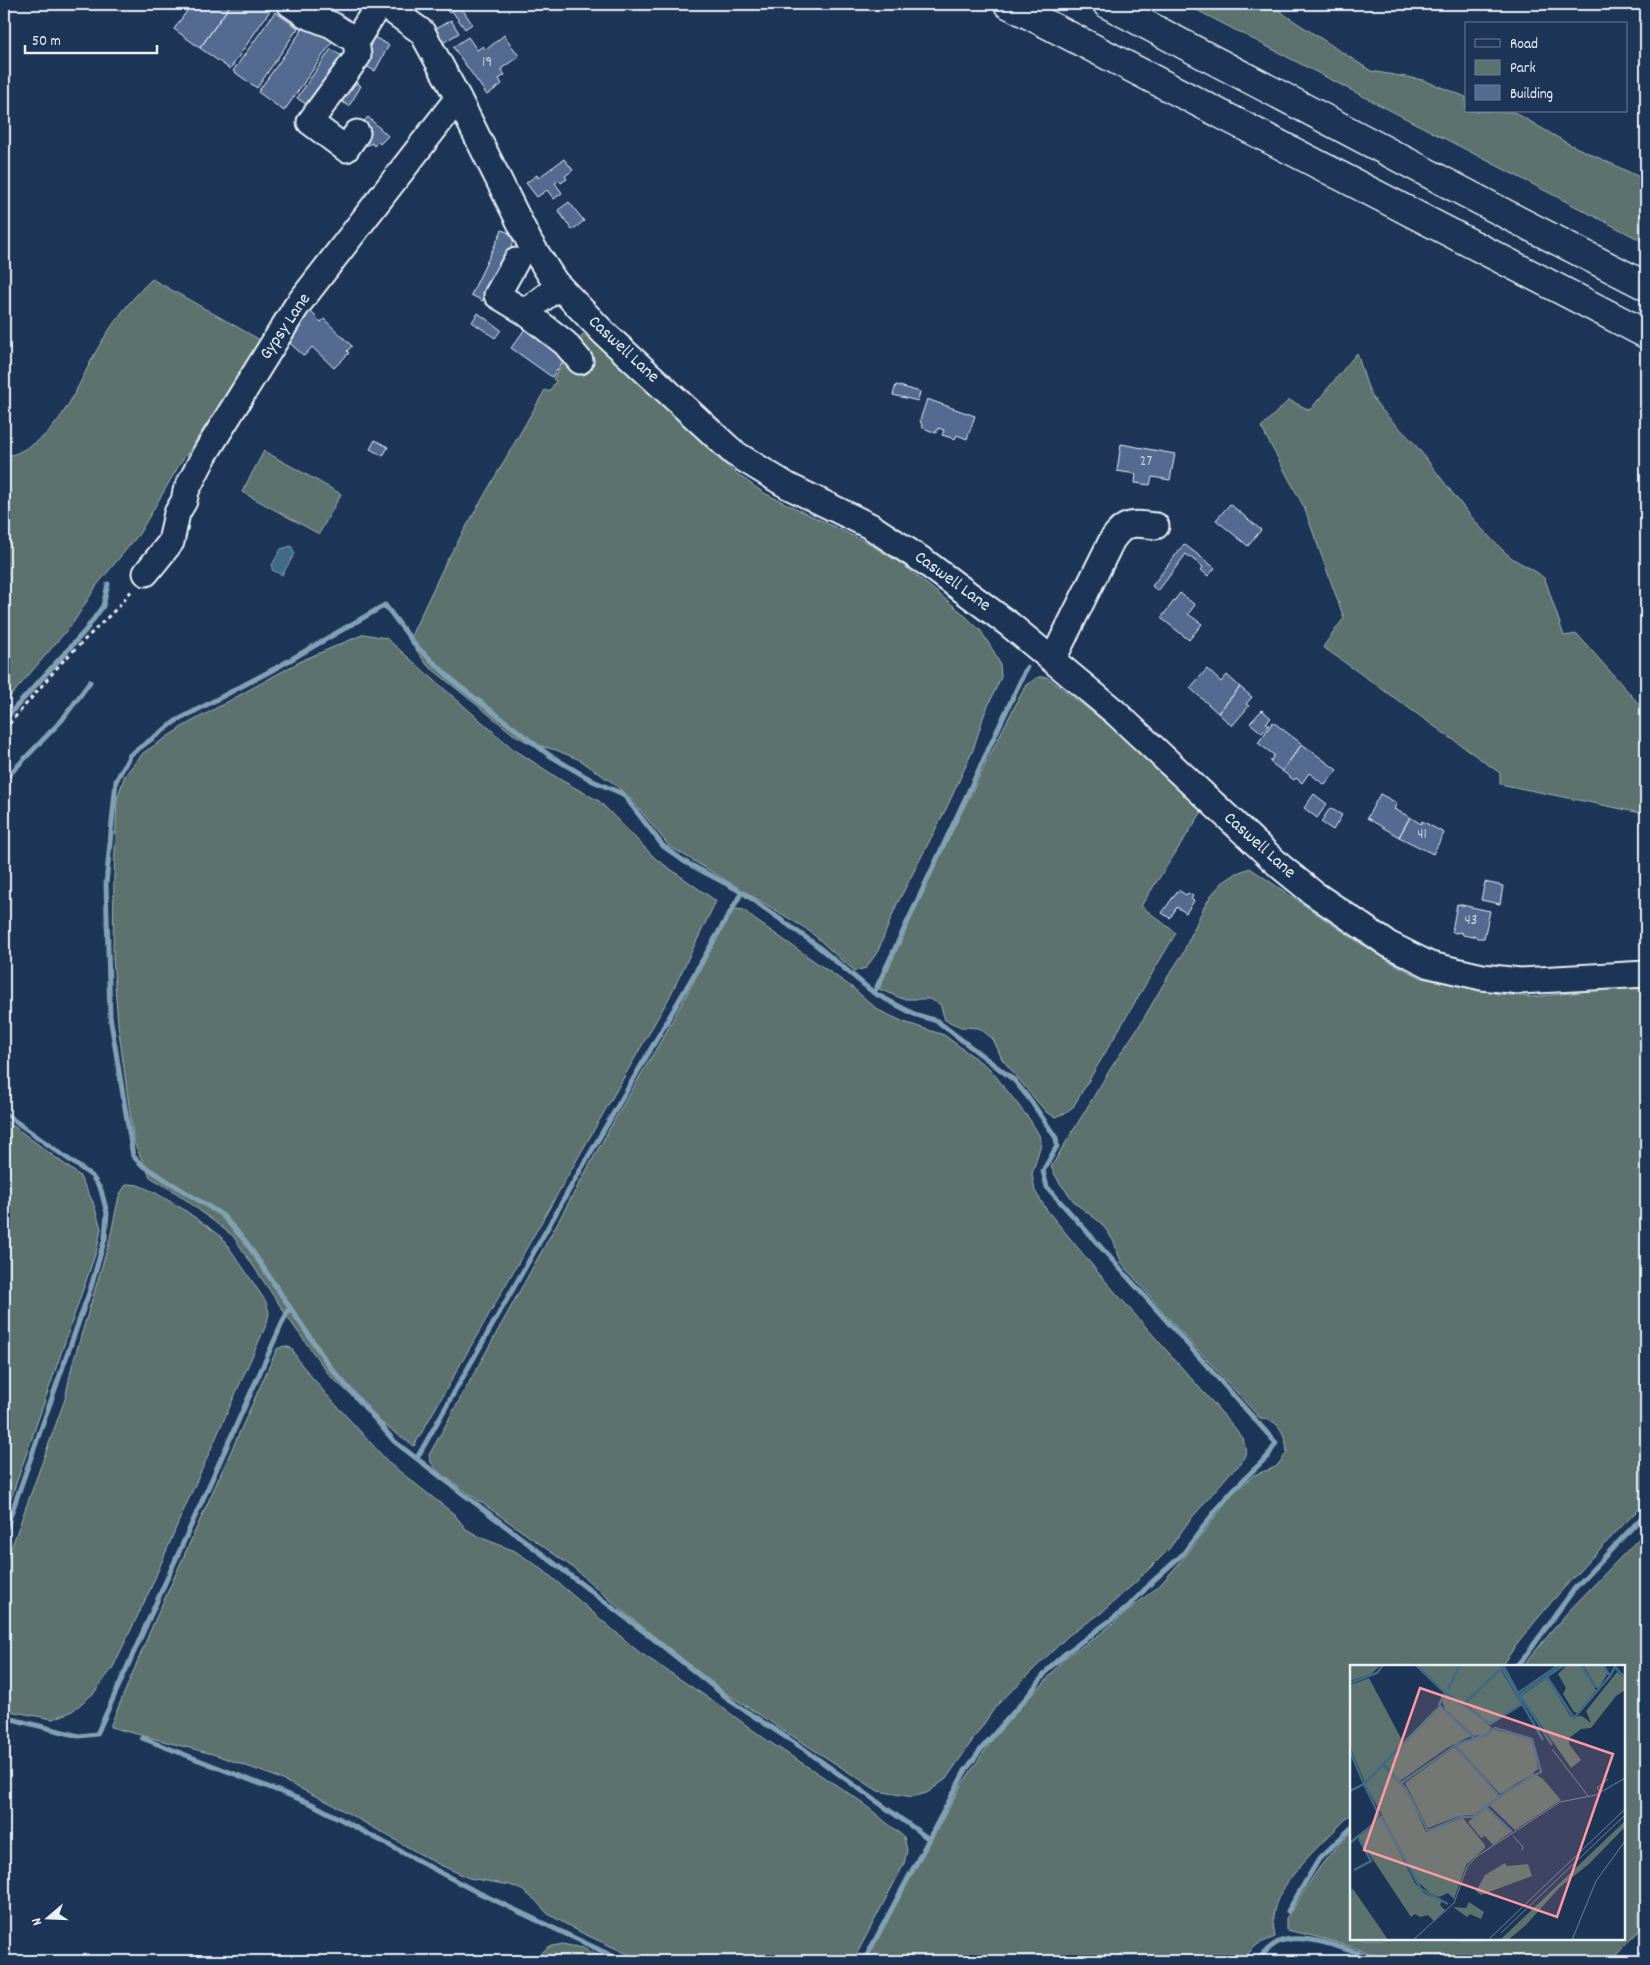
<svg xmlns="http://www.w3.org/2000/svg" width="1650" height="1965" viewBox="0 0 1650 1965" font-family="Dekko,sans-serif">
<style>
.green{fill:#5b726e;stroke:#a2b2b3}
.water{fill:#406b86;stroke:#83a1b4}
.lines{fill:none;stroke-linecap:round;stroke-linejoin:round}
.stream{stroke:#83a1b4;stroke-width:5}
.building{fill:#536b91;stroke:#e8f1f8}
.minor-casing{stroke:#e8f1f8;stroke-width:29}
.highway-casing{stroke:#e8f1f8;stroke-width:31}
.path{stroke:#e8f1f8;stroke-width:3;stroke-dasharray:4 4;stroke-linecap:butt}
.minor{stroke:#1d3557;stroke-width:25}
.highway{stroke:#1d3557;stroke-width:28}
.labels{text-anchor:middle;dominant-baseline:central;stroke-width:4;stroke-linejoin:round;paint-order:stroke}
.number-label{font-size:15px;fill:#c3d0de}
.street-label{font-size:18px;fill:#e8f1f8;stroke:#1d3557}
.inset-river{fill:none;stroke:#406b86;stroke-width:2.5}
.inset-road{fill:none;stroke:#6e8097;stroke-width:1}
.view{fill:#ff9aa2;fill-opacity:0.15;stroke:#ff9aa2;stroke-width:2.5}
.inset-edge{fill:none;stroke:#e8f1f8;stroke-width:2.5}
</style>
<rect width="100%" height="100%" fill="#1d3557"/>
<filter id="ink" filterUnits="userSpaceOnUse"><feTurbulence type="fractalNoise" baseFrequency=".02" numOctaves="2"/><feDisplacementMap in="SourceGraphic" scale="10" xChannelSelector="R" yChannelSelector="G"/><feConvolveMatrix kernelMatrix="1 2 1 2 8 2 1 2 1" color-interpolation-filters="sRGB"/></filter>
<g filter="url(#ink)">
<path class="green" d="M1185,4h86l17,13 83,54 52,9 43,17v14l48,1 53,31 79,37v63z
M152,279l110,62 -84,126 -39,67 -42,51 -24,38 -69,81v-249c9,1 13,-2 21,-6 42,-21 55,-74 79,-111 13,-21 29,-41 48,-59z
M583,334l33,26 114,109 34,24 102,49 36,22 58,47 21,20 13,21 6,12 1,13 -17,38 -11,35 -26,57 -51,99 -18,45 -12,17 -11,3c-18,-13 -32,-30 -50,-43l-136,-82 -37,-46 -19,-17 -33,-23 -24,-10 -27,-7 -16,-9 -86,-69 -18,-25 37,-78 99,-172 4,2 7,-11 -3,-2z
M1357,353c5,14 8,30 15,43 10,18 28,31 41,46 31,38 57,79 94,112 11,10 27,14 38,25l19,57 13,-2 69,78v102l-146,-30v-11l-177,-126 21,-29 -40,-111 -43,-80 28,-27 21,10z
M264,451l77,43 -22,40 -77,-42z
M364,634l22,4 126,110 49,32 38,21 57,58 60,42 -47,97 -255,448 -31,-22 -53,-48 -37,-51 -60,-89 -55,-42 -28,-17 -16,-34 -16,-119 -5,-66 1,-82 3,-77 8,-24 18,-22 39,-26 121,-67z
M1038,677h9l92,72 64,61 -62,96 35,27 -103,174 -8,6 -10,4 -9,-5 -44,-53 -9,-20 -14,-11 -18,-1 -16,-7 -5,-16 -11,-5h-26l-24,-10 64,-139 59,-119 24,-46z
M1250,868l108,74 39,24 25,12 77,16 33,3 114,-12v517c-52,52 -102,104 -145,164h-150v148c-23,24 -77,69 -78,104 0,6 1,13 2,19l-17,7 -18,17h-375l97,-177 33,-48 36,-41 13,-12 19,-24 33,-22 65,-53 27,-31 44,-59 22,-19 22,-8 11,-14c-1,-17 -7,-34 -27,-35l-96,-105 -43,-51 -7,-20 -7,-11 -7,-9 -24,-18 -17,-22 -8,-15 60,-99 30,-45 26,-45 15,-23 21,-46 9,-15 10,-11 15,-10z
M736,909l8,1 10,9 99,69 25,22 26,12 40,13 46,34 40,51 9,15 2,9 -9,30 3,17 11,18 55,67 134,152 8,10 3,14 -5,12 -11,9 -41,48 -20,28 -32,32 -37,33 -31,21 -73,71 -50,73 -19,14 -15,4 -34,-6 -154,-99 -99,-79 -50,-44 -138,-98 -6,-9 -2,-7 187,-338 50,-85 66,-121z
M4,1119l75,56 14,27 8,26 -4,21 -89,258 -4,-3z
M129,1184l9,1 16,7 29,17 38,27 25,36 20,30 3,10 -2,11 -89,200 -28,67 -38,79 -18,24 -23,19 -18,7 -49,-9v-142l61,-169 7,-33 37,-123 10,-47 6,-10z
M284,1346l7,2 10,16 25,30 64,70 64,50 12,15 16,9 33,13 27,18 97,83 77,51 52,38 91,59 45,37 3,13 -3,14 -51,97h-210l-63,-29 -32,-18 -13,-14 -13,-10 -12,-5 -41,-7 -33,-15 -108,-61 -54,-26 -58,-21 -106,-28 41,-98 126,-280z
M1646,1531v393l-37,37h-218c-34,-13 -69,-24 -105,-31v-12c11,-14 19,-29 29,-44 10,-15 23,-29 36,-42v107h273v-273h-101l44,-53z
M562,1944l21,4 26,13h-76l15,-14z"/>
<path class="water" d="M291,546l4,7 -13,22 -10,-5v-5l9,-16z"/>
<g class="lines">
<path class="stream" d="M4,720l81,-89 18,-25 5,-22
M4,780l58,-60 28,-38
M874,993l153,-326
M4,1113l88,63 9,14 6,23 -2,25 -14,49 -87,247
M417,1458l160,-282 165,-284
M1516,1666l11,-12 48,-66 71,-75
M4,1717l75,19 18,-2 192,-426
M142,1738l170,66 161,86 150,71
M1288,1911l31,-52 32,-31
M864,1961l101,-190 17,-23 45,-51 23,-30 16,-14 60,-44 27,-28 30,-27 36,-48 15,-17 34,-33 8,-13 -229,-256 -4,-16 14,-25 -1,-8 -25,-37 -17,-21 -77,-59 -23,-7 -40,-21 -59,-49 -73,-52 -57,-30 -22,-16 -40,-52 -30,-13 -44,-26 -90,-69 -43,-40 -31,-41 -109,63 -100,53 -46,34 -14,26 -10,103 4,132 23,140 9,9 80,50 24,27 84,125 65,75 260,198 80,64 69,45 125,90
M1257,1961c7,-8 16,-19 28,-21 27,-6 68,12 95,21
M1636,1961l10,-11"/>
</g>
<path class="building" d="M192,4h39l-31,44 -26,-19z
M231,4h33l7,5 -41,60 -30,-21z
M392,4h21l6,4 -6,11z
M438,4h21l13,20 -7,5 -13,-18 -3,2 -5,-6 -2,2z
M275,12l23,16 -41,60 -24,-17z
M451,20l8,13 -21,13 -8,-14z
M307,23l26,18 -49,70 -26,-19z
M504,35l15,21 -18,13 4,6 -6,4 3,5 -15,11 -34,-48 15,-10 9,13 6,-4 3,4z
M374,37l15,8 -14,26 -15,-8z
M331,49l17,11 -35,49 -16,-11z
M352,80l9,6 -12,20 -10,-6z
M368,117l20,19 -8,8 -2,-2 -4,4 -2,-3 -6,3 -6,-6v-15z
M564,159l9,11 -8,6 2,3 -6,4 -2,-3 -4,3 7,10 -8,6 -7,-9 -10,7 -11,-14 11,-8 1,3z
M569,202l15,19 -12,9 -14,-20z
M502,230l14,6 -20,43 -2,-1 -11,23 -12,-6z
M309,310l12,12 3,-3 28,27 -5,5 2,2 -15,15 -22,-21 -8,9 -21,-19z
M478,313l23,17 -6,8 -23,-16z
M528,325l40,29 -16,23 -41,-29z
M896,385l24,7 -2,9 -25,-6z
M927,399l48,17 -8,23 -10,-4 -2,4 -13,-4 2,-5 -6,-2 -2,5 -13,-5 -3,-8z
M375,440l13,7 -5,9 -13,-7z
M1121,444l54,10 -5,26 -18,-3 -2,8 -15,-2 1,-9 -19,-3z
M1230,504l31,26 -13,16 -32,-26z
M1184,544l31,24 -7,8 -7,-6 2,-3 -17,-13 -28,37 -6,-5z
M1180,593l15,12 -7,9 14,10 -13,16 -28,-22z
M1207,669l14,13 6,-7 13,12 -22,26 -28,-25z
M1240,687l12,10 -6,7 3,2 -17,20 -14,-13z
M1262,710l9,8 -5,5 3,2 -7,8 -12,-10z
M1273,722l29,22 -20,27 -12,-9 4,-7 -16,-12z
M1302,744l35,26 -12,15 -16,-12 -7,10 -6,-5 -2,2 -12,-9z
M1314,794l13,10 -10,14 -13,-10z
M1380,794l17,9 -3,6 16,8 -11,20 -32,-19z
M1330,808l12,7 -9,15 -12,-8z
M1410,817l11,7 1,-3 22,12 -11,21 -34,-17z
M1485,882l18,4 -3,18 -19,-4z
M1178,890l8,5 2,-2 5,3 -2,3 3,2 -8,12 -9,-6 -7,11 -8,-5z
M1457,904l33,7 -6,27h-7l-3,-3 -1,2 -10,-2 -2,-3 -6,1 -3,-2z"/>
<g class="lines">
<defs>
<path id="minor" d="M290,4l16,11 26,10 24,16 23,-37
M383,4l39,28 36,66 72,145 25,39 49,51 130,120 54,33 82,40 55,36 85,63 105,87 166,155 32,26 75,51 42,21 52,12 38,4 126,-7
M356,41l2,15 -48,66 36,27 11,-16
M516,261l-19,34 28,17 34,-26
M525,312l40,31 15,18
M146,573l25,-31 6,-29 7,-12 2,-10 19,-37 91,-147 162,-209
M1053,659l59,-119c14,-20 21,-16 44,-14"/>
<path id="highway" d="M1008,4l638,330
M1107,4l412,217 127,65"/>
</defs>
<use href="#minor" class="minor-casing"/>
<use href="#highway" class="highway-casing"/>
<path class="path" d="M4,730l58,-68 55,-54 16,-19"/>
<use href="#minor" class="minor"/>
<use href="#highway" class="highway"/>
</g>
</g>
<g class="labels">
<g class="number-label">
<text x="487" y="63">19</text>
<text x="1146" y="462">27</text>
<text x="1422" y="835">41</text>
<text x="1471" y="921">43</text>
</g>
<g class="street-label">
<text transform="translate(286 327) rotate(-56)">Gypsy Lane</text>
<text transform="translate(623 350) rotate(43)">Caswell Lane</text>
<text transform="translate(952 582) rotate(36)">Caswell Lane</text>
<text transform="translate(1259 846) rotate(42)">Caswell Lane</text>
</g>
</g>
<g transform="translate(1350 1665)">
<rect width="275" height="275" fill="#1d3557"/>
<path d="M0,0h31l-10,9 -21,7zM67,0h83l2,3 -38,36 -25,-17zM217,0h13l16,25 -18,23 -4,-1 -11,-18 3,-6 -8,-14zM233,0h19l6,8 -10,16zM151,5l20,34 -26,18h-6l-24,-18zM267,7l8,7v11l-9,6 -25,32 -10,1 -12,9v6l12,16 -10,8 -50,-72 26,-18 24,39 11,-1 9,7 -5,-12zM19,13l34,64 -21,23 26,28 18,39 37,-14 22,27v3l-19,17 -12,34 -6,-6 -9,4 -9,-4 -12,-11 -53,-98 17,-18 -17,16 -15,-35v-62zM96,29l6,1 40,33 -8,6 -10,2 -29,-27 -3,-8zM89,41l32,30 -24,12 -47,33 -16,-17zM142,64l41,11 5,29 -5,4 10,6 18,21 -46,30 -26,-25 43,-31 -32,20 -43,-48zM105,82l44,49 -25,19 -15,1 -31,12 -23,-45zM136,142l25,25 -18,13 -8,-9 -4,2 -13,-16zM31,151l34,67 9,10 18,8 -2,4 5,5 -11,11 -6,-6 -8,2 -5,-3 -4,3 -53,-80zM275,156v6l-36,37 -29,23 -34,38 -18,15h-8zM155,198l2,3 21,-2 4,12 -51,19 -5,-4 9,-16zM3,224l25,36 10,15h-38v-50zM119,237l15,10 -3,7 -11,-5 -3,3 -14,-10 13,1z" fill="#5b726e"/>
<path class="inset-river" d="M66,0l26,25 48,34 32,-20M150,0l43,75M153,0l15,28 41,-28M231,0l15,23M253,0l7,11 5,-9 10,11M197,12l27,41 36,-42M0,18l27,-10 6,-8M98,24l12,-24M95,27l-6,13 35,33M114,38l37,-34M202,80l-32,-50 44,-30M106,81l43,50M0,86l14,33 -14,7M33,100l23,24 22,42 33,-14h12l34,-26 34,-19 -9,-33 -37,-11 -9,7 -28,9 -57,39M136,142l26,25M31,151l40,73 27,15M0,178l21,-17 8,-11 -15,-31 73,-75M4,205l17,-9 -12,-22"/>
<path class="inset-road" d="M202,84l36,47M250,127l-3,-4 11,-9M163,171l10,11 -1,3M151,268l124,-118M63,275l41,-37 13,-36 9,-10 84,-55 36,-7 29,-17M138,275l137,-131M222,275l24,-59 29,-40"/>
<path class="view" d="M70,23l193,66 -56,163 -193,-67z"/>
<rect width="275" height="275" class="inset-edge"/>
</g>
<rect width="1650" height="1965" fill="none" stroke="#1d3557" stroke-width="20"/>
<rect x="10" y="10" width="1630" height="1945" fill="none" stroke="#e8f1f8" stroke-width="2" filter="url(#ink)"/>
<rect x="1465" y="22" width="162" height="90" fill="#1d3557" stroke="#6e8097"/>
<rect x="1475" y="39" width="25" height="8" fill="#1d3557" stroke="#6e8097"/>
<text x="1510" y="48" font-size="15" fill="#e8f1f8">Road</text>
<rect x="1475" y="60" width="25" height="15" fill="#5b726e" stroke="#6e8097"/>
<text x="1510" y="72" font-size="15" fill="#e8f1f8">Park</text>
<rect x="1475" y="85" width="25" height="15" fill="#536b91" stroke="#6e8097"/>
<text x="1510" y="98" font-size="15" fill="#e8f1f8">Building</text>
<g transform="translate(48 1918) rotate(251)" stroke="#1d3557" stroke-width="4" paint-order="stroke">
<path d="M0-4L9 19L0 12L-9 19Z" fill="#e8f1f8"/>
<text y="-8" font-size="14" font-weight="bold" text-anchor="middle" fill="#e8f1f8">N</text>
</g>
<path d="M25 45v8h132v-8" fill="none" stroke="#e8f1f8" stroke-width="2.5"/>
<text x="32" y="45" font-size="15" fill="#e8f1f8" stroke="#1d3557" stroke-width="4" paint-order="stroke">50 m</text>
</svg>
